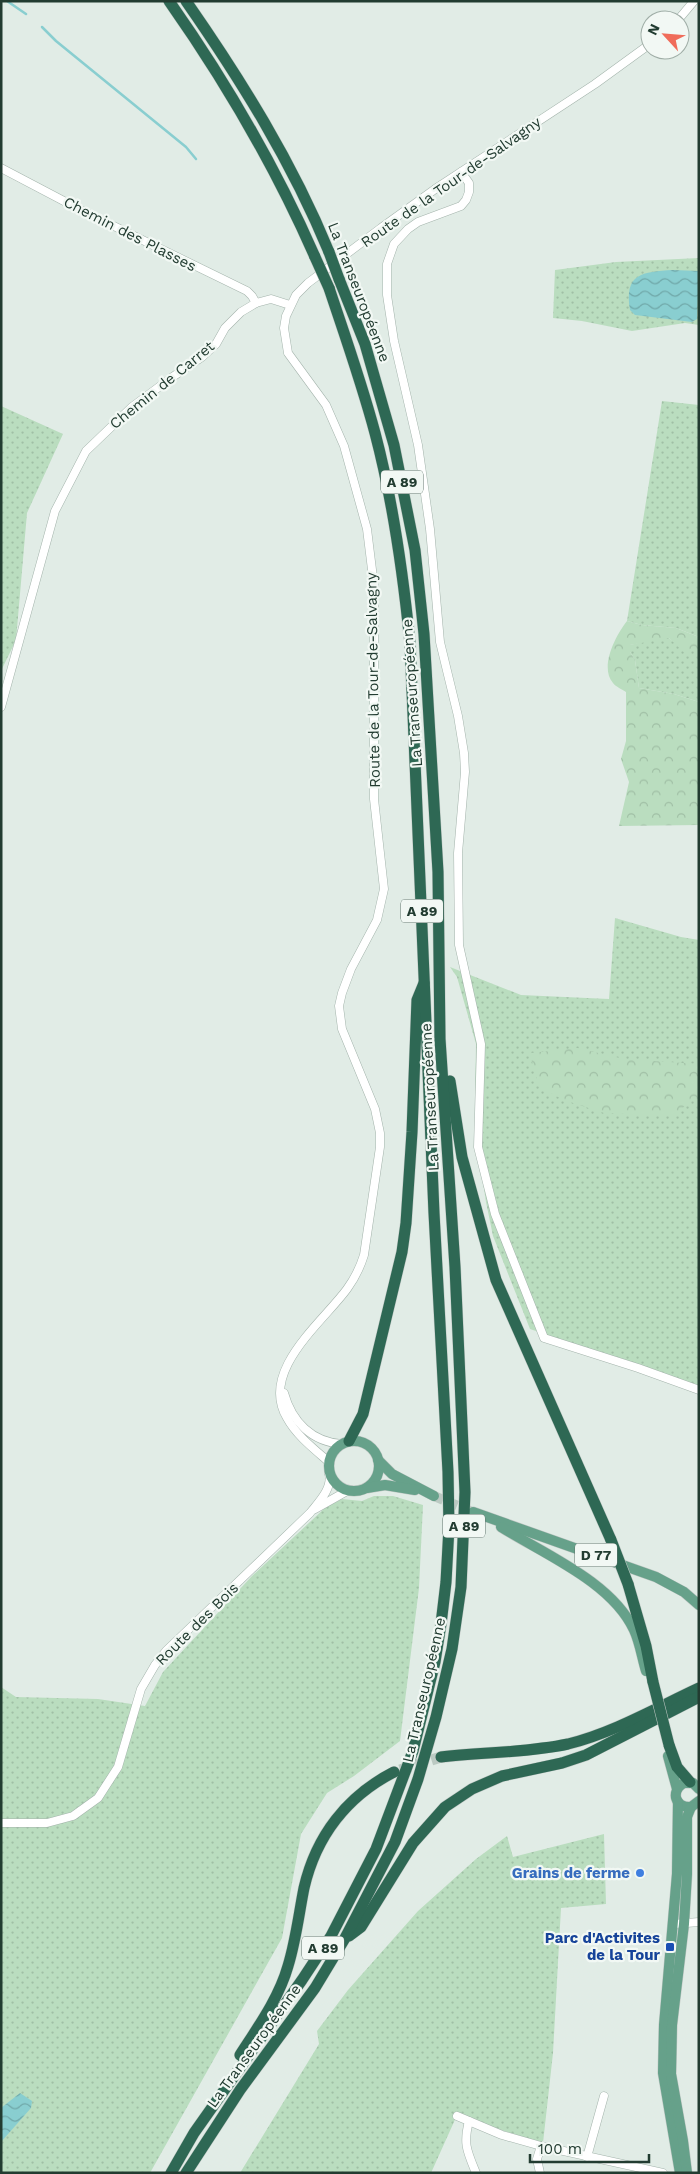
<svg xmlns="http://www.w3.org/2000/svg" width="700" height="2174" font-family="'Work Sans',sans-serif">
<style>
.grass{fill:url(#grass-dots)}
.forest{fill:url(#forest-crowns)}
.water{fill:url(#water-waves)}
.lines{fill:none;stroke-linecap:round;stroke-linejoin:round}
.stream{stroke:#89ced0;stroke-width:2.5}
.major-tunnel{stroke:#bbc9c2;stroke-width:10;stroke-dasharray:10 5;stroke-linecap:butt}
.highway-tunnel{stroke:#bbc9c2;stroke-width:11;stroke-dasharray:11 5.5;stroke-linecap:butt}
.minor-casing{stroke:#a4b4ac;stroke-width:9}
.major-casing{stroke:#c1c8c5;stroke-width:11}
.highway-casing{stroke:#c1c8c5;stroke-width:12}
.minor{stroke:#fff;stroke-width:8}
.major{stroke:#66a18a;stroke-width:10}
.highway{stroke:#2e6854;stroke-width:11}
.highway-bridge-casing{stroke:#c1c8c5;stroke-width:12;stroke-linecap:butt}
.highway-bridge{stroke:#2e6854;stroke-width:11}
.shop-dot{fill:#3f7fe0;stroke:#f2f8f4;stroke-width:2}
.transit-dot{fill:#1a4fb4;stroke:#f2f8f4;stroke-width:2}
.labels{text-anchor:middle;dominant-baseline:central;stroke-width:4.5;stroke-linejoin:round;paint-order:stroke}
.shield{fill:#f2f8f4;stroke:#60746c;stroke-width:1}
.shield-label{font-size:14px;font-weight:bold;fill:#223c31}
.street-label{font-size:15px;fill:#223c31;stroke:#f2f8f4}
.shop-label{font-size:15px;font-weight:bold;fill:#366cbe;stroke:#f2f8f4;text-anchor:end}
.transit-label{font-size:15px;font-weight:bold;fill:#164399;stroke:#f2f8f4;text-anchor:end}
</style>
<defs>
<pattern id="grass-dots" width="8" height="8" patternUnits="userSpaceOnUse" patternTransform="scale(1.25)"><rect width="8" height="8" fill="#baddbf"/><path d="M2 2h.1M6 6h.1" fill="none" stroke="#a0bfa5" stroke-width="1.8" stroke-linecap="round"/></pattern>
<pattern id="forest-crowns" width="20" height="18" patternUnits="userSpaceOnUse" patternTransform="scale(1.25)"><rect width="20" height="18" fill="#baddbf"/><path d="M2 6a3 3 0 1 1 6 0M12 15a3 3 0 1 1 6 0" fill="none" stroke="#a0bfa5"/></pattern>
<pattern id="water-waves" width="16" height="10" patternUnits="userSpaceOnUse" patternTransform="scale(1.25)"><rect width="16" height="10" fill="#89ced0"/><path d="M0 5q4-4 8 0t8 0" fill="none" stroke="#70a8a9"/></pattern>
</defs>
<rect width="100%" height="100%" fill="#e1ece6"/>
<g class="grass">
<path d="M699,258V325L685,323L632,331L582,321L553,318L555,270L616,262Z"/>
<path d="M662,401L699,405V637L676,628L642,625L627,621Z"/>
<path d="M1,406L63,434L27,513L16,640L1,671Z"/>
<path d="M657,638H669L674,642L699,647V702L674,694L639,688L635,660L630,652V645Z"/>
<path d="M615,918L681,937L699,940V1387L530,1329L493,1236L486,1202L478,1149L475,1095L476,1044L457,977L450,967L521,995L609,999Z"/>
<path d="M374,1496H393L423,1505L419,1588L400,1741L354,1776L327,1793L301,1834L282,1938L150,2173H1V1687L16,1697L98,1699L145,1706L163,1672L252,1576L326,1507L342,1499L362,1501Z"/>
<path d="M604,1834L606,1904L561,1908L553,2053L543,2143L491,2127L458,2113L431,2173H240L319,2044L317,2031L348,1990L418,1911L476,1859L507,1836L513,1857Z"/>
</g>
<g class="forest">
<path d="M627,621L642,625L676,628L699,637V647H695L684,652L669,638L630,645V652L635,660L639,688L674,694L699,702V825L619,826L629,782L621,759L626,741V692C622,689 616,687 613,683C599,667 616,635 627,621Z"/>
<path d="M577,1048L624,1059L699,1064V1099L692,1100L673,1116L604,1113L564,1100L539,1087C537,1076 531,1065 531,1053Z"/>
</g>
<g class="water">
<path d="M673,270L699,271L697,319L692,322L635,315L630,310C624,273 642,272 673,270Z"/>
<path d="M20,2093L32,2101L31,2108L1,2142V2108Z"/>
</g>
<g class="lines">
<g class="stream">
<path d="M7,1L26,14"/>
<path d="M42,27L56,41L186,147L196,159"/>
</g>
<path class="major-tunnel" d="M434,1496L470,1511"/>
<path class="highway-tunnel" d="M400,1770L441,1757"/>
<defs>
<g id="minor">
<path d="M678,20L694,1"/>
<path d="M1,168L79,209L247,291L252,296L256,303"/>
<path d="M461,172L469,183V192L466,200L461,206L418,222L408,229L394,244L387,264V295L394,341L418,445L430,529L440,642L458,716L464,753L465,772L458,853L459,945L481,1044L478,1147L495,1214L544,1338L638,1368L699,1390"/>
<path d="M1,707L55,511L86,451L132,407L171,378L202,357L216,344L225,328L241,312L256,303L271,299L290,305"/>
<path d="M284,1393C292,1422 312,1442 342,1444"/>
<path d="M329,1462C314,1449 296,1435 287,1418C259,1371 322,1323 347,1289C355,1278 360,1268 364,1255L380,1147V1133L375,1109L342,1029L339,1006L342,993L351,969L377,920L384,889L374,799V586L367,529L344,446L326,405L288,353L284,328L286,316L296,295L308,283L381,228L438,187L595,84L650,44"/>
<path d="M315,1509L347,1491"/>
<path d="M1,1823H47L73,1816L98,1798L118,1767L141,1689L155,1665L166,1651L310,1513C318,1503 333,1488 329,1474"/>
<path d="M674,1924L699,1922"/>
<path d="M457,2116L502,2135L541,2146L663,2173"/>
<path d="M469,2121C463,2144 467,2151 476,2173"/>
<path d="M587,2157L604,2096"/>
<path d="M540,2173L537,2159L541,2146"/>
</g>
<g id="major">
<circle cx="354" cy="1466" r="25"/>
<path d="M378,1460L392,1474L434,1496"/>
<path d="M367,1488L385,1485L415,1490"/>
<path d="M473,1512L656,1577L684,1592L699,1605"/>
<path d="M501,1527C544,1554 612,1582 634,1630C640,1643 642,1658 646,1671"/>
<path d="M668,1756L677,1789"/>
<path d="M699,1789L693,1783H684C670,1791 675,1808 691,1807L699,1801"/>
<path d="M678,1802L677,1874L664,2025L663,2073L680,2173"/>
<path d="M687,2173L683,2141L671,2074L672,2025L684,1924L687,1874V1817L691,1807"/>
</g>
<g id="highway">
<path d="M169,1C226,82 275,166 315,257"/>
<path d="M186,1C241,80 292,162 329,252"/>
<path d="M450,1081L462,1157L496,1280L611,1540"/>
<path d="M349,1441L363,1414L402,1252L406,1223L412,1132L417,1000L424,983"/>
<path d="M628,1584L646,1646L653,1682"/>
<path d="M669,1745L677,1767L690,1782"/>
<path d="M441,1757C483,1752 526,1753 568,1744C613,1733 656,1708 699,1688"/>
<path d="M349,1936L361,1927L413,1843L445,1807L472,1789L502,1776L562,1763L586,1755L699,1697"/>
<path d="M240,2055C258,2027 279,1998 288,1966C296,1940 299,1913 304,1888C316,1836 347,1796 394,1772"/>
<path d="M171,2173L194,2133L302,1980L331,1936L376,1849L413,1751L435,1662L441,1624L446,1582L449,1527L448,1472L434,1213L410,643C403,573 393,501 375,433C362,384 345,336 329,288"/>
<path d="M186,2173L240,2090L315,1988L344,1940L395,1842L418,1779L436,1717L452,1649L461,1587L465,1492L455,1267L440,1039L438,872L424,634L415,550L394,445L365,344L339,279"/>
</g>
</defs>
<use href="#minor" class="minor-casing"/>
<use href="#major" class="major-casing"/>
<use href="#highway" class="highway-casing"/>
<use href="#minor" class="minor"/>
<use href="#major" class="major"/>
<use href="#highway" class="highway"/>
<defs>
<g id="highway-bridge">
<path d="M329,252L339,279"/>
<path d="M315,257L329,288"/>
<path d="M611,1540L628,1584"/>
<path d="M653,1682L669,1745"/>
</g>
</defs>
<use href="#highway-bridge" class="highway-bridge-casing"/>
<use href="#highway-bridge" class="highway-bridge"/>
</g>
<circle class="shop-dot" cx="640" cy="1873" r="5"/>
<rect class="transit-dot" x="665" y="1942" width="10" height="10" rx="2.5"/>
<g class="labels">
<g class="shield">
<rect x="381" y="470.5" width="42" height="23" rx="4"/>
<rect x="401" y="899.5" width="42" height="23" rx="4"/>
<rect x="443" y="1514.5" width="42" height="23" rx="4"/>
<rect x="575" y="1543.5" width="42" height="23" rx="4"/>
<rect x="302" y="1936.5" width="42" height="23" rx="4"/>
</g>
<g class="shield-label">
<text x="402" y="482">A 89</text>
<text x="422" y="911">A 89</text>
<text x="464" y="1526">A 89</text>
<text x="596" y="1555">D 77</text>
<text x="323" y="1948">A 89</text>
</g>
<g class="street-label">
<text transform="translate(451 182) rotate(-35)">Route de la Tour-de-Salvagny</text>
<text transform="translate(130 234) rotate(27)">Chemin des Plasses</text>
<text transform="translate(359 292) rotate(69)">La Transeuropéenne</text>
<text transform="translate(162 385) rotate(-39)">Chemin de Carret</text>
<text transform="translate(373 680) rotate(-91)">Route de la Tour-de-Salvagny</text>
<text transform="translate(412 693) rotate(-94)">La Transeuropéenne</text>
<text transform="translate(430 1097) rotate(-93)">La Transeuropéenne</text>
<text transform="translate(197 1624) rotate(-45)">Route des Bois</text>
<text transform="translate(424 1690) rotate(-77)">La Transeuropéenne</text>
<text transform="translate(254 2046) rotate(-54)">La Transeuropéenne</text>
</g>
<g class="shop-label">
<text x="630" y="1873">Grains de ferme</text>
</g>
<g class="transit-label">
<text x="660" y="1938">Parc d'Activites<tspan x="660" dy="17">de la Tour</tspan></text>
</g>
</g>
<rect width="700" height="2174" fill="none" stroke="#223c31" stroke-width="5"/>
<g transform="translate(665 35) rotate(296)"><circle r="24" fill="#f2f8f4" stroke="#9fada6"/>
<path d="M0-4L9 19L0 12L-9 19Z" fill="#f06c5a"/>
<text y="-8" font-size="14" font-weight="bold" text-anchor="middle" fill="#223c31">N</text>
</g>
<path d="M530 2154v8h119v-8" fill="none" stroke="#223c31" stroke-width="2.5"/>
<text x="538" y="2154" font-size="15" fill="#223c31" stroke="#f2f8f4" stroke-width="4" paint-order="stroke">100 m</text>
</svg>
